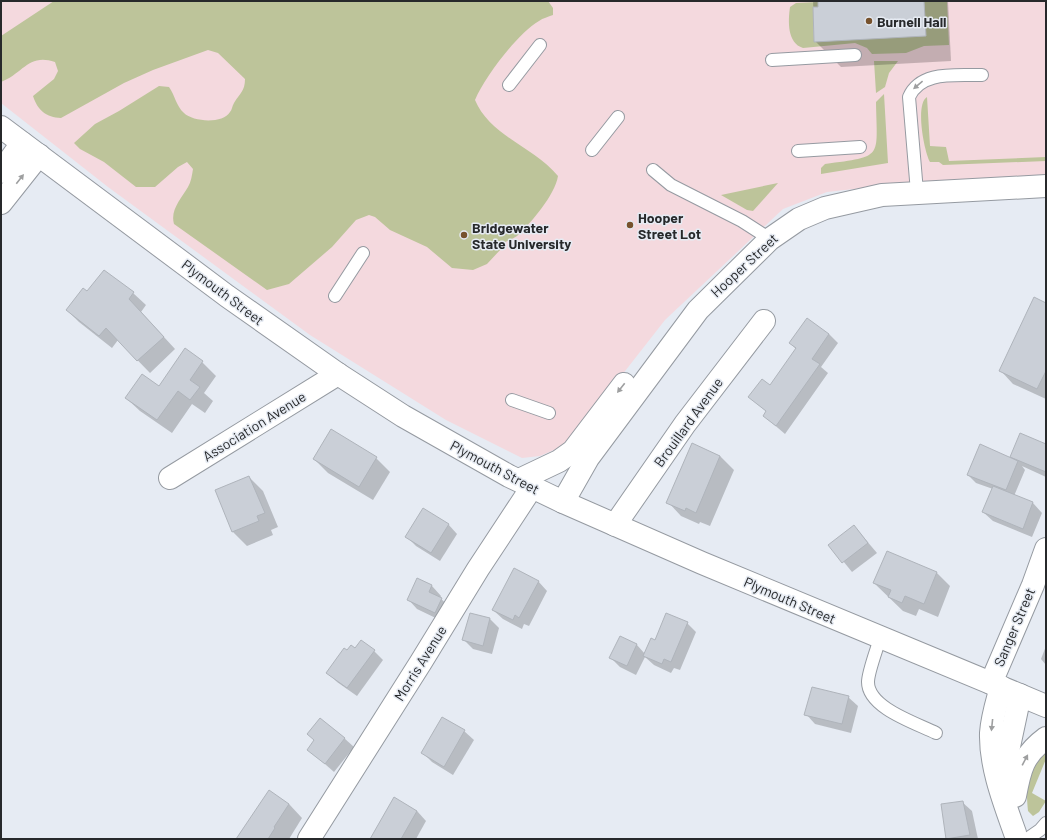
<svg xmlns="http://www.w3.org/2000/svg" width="1047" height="840" font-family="Barlow,sans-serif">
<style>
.education{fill:#f4d9de}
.green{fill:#bdc49a}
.shadow{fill:#0003}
.building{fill:#cacfd7;stroke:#afb4bb}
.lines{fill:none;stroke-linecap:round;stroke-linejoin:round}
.service-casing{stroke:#959aa1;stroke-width:14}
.minor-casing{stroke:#959aa1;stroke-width:24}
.tertiary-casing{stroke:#959aa1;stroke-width:24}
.secondary-casing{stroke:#959aa1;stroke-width:24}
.service{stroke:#fff;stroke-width:12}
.minor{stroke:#fff;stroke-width:22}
.tertiary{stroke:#fff;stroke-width:22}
.secondary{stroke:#fff;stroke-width:22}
.oneway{fill:#9e9fa0}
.poi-dot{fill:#77522d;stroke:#e6ebf3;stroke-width:1.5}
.labels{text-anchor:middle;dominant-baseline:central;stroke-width:3;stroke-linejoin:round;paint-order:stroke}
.poi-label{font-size:14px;font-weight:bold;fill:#27292b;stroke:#e6ebf3;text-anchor:start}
.street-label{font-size:14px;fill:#27292b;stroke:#e6ebf3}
</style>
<rect width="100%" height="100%" fill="#e6ebf3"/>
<path class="education" d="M1,1H1046V177L908,183L827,192L783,209L665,320L568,444L540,456L522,458L446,420L310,335L108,187L1,103Z"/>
<g class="green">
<path d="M54,1H548L553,8V15C548,17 543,18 539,21C517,34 485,77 475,100C490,136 534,147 558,176C555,195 531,223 517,236C513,239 507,241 503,243L501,249L487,264L473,270L452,268L427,247L390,230L375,217L369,215L356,220L332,247L289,284L267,290L174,224C170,210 181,199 188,187C191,182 192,175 193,169L187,162L178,167L155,187H136L104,162L80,149L74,143L95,124L119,111L159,86L169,87C175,95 176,106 184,113C193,122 223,124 230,112C232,110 232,106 234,103C240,93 245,91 245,79L218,53L208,50L153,70L124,83L61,118C46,117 38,111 33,96L54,79L58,71L55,62C28,53 23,74 1,82V36Z"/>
<path d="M924,1H947L949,45L924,46L906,53L872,54L867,48L855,43L803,48C787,43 788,21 790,7L796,3L818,2V7H813L814,41L926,36Z"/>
<path d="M874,61H898L889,73L885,87L876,93Z"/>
<path d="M884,94L888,163L821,174V168L825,164C884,156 877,159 876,102Z"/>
<path d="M927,97L930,146L946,147L949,161L1046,157V161L943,165L939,162H930C924,151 915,104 927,97Z"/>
<path d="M778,183L753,211L747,210L721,195Z"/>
<path d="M1046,753V759L1032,793L1046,801L1039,812L1033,816L1028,811C1026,792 1025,763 1046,753Z"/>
</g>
<g class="shadow">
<path d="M813,1H948L951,61L841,67L815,41Z"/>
<path d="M104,271L133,293L146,305L141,312L175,349L150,373L118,340L112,348L79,322L67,310L88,292Z"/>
<path d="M1046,304V399L1013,384L1001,371Z"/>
<path d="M829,334L838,343L821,367L828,373L785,434L764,416L767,412L749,397L770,387L796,349L790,343Z"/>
<path d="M185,350L202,362L216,376L204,393L213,401L205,413L192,404L172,433L140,411L126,398L159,387Z"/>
<path d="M692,445L720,456L734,470L710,526L700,522L699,524L681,516L668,502Z"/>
<path d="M1046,445V477L1022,466L1025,470L1014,496L1033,503L1042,513L1032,537L993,521L983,512L993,489L976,483L968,475L1016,462L1011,456Z"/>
<path d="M376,458L390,472L373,500L328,473L314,459Z"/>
<path d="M249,477L263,491L278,527L271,530L273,535L247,546L233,532L216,491Z"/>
<path d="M448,524L457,534L440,561L416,546L407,537Z"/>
<path d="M854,526L877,553L852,572L830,545Z"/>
<path d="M936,572L950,586L938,617L919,609L916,616L903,611L874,583Z"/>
<path d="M417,580L432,586L441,596L440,598L451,608L444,622L417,609L408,599Z"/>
<path d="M538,581L547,591L529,626L524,624L522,629L503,619L493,610Z"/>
<path d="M471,614L490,619L499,628L492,654L473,649L464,640Z"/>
<path d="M687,623L696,632L680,670L674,668L671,673L654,665L645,657L636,675L620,667L611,658L620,637L637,645L645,654L655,642Z"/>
<path d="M1046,646V665L1041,659Z"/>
<path d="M355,649L374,651L383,660L357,696L337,682L328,673Z"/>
<path d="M848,697L858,706L851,733L815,724L806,714Z"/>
<path d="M443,719L464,731L474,740L453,775L432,762L423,753Z"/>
<path d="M344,738L354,747L334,772L308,749Z"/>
<path d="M394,799L417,811L426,821L416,839H371Z"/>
<path d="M962,802L972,811L978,839H947Z"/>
<path d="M289,804L302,818L289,839H237Z"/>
</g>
<g class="building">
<path d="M818,1H924L926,36L814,42L813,7H818Z"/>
<path d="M104,270L134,292L129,299L164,337L137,361L106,328L99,336L66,310L83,288L87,291Z"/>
<path d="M1034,297L1046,303V371L1037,389L999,371Z"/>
<path d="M807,318L829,334L812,359L820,364L776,426L763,416L766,411L748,397L762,379L770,385L796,348L789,343Z"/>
<path d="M185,348L203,361L190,380L200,387L190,400L178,391L157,420L125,398L142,374L159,386Z"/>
<path d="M331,429L377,457L359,487L313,459Z"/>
<path d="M1020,433L1046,444V472L1010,457Z"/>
<path d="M692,443L720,456L696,513L686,508L685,511L666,503Z"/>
<path d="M980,444L1018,461L1006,490L967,475Z"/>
<path d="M249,476L265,513L257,516L259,521L232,532L215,490Z"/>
<path d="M993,486L1033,502L1023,529L982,512Z"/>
<path d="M423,508L449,524L431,553L405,537Z"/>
<path d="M854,525L868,543L842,563L828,545Z"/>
<path d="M887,551L937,572L924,604L905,596L902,603L888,597L891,590L873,583Z"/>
<path d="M514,568L539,581L519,618L515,615L513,620L492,610Z"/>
<path d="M417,578L432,585L429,592L442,598L435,613L407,600Z"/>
<path d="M470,613L490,618L483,646L462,640Z"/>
<path d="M666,613L688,622L671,662L664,659L662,664L643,656L651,638L655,640Z"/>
<path d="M620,636L637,644L627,666L609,658Z"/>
<path d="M361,640L375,650L347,688L326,673L344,648L347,650L351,645L355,648Z"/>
<path d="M812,687L849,696L842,724L804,715Z"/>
<path d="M442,717L465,730L444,767L421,753Z"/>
<path d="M320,718L345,738L325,764L307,750L314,740L307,734Z"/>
<path d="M269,790L289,804L274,827L275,828L268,839H236Z"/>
<path d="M394,797L417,811L401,839H370Z"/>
<path d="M963,801L970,835L946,839L941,804Z"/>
</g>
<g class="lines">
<defs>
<g id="service">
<path d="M772,60L855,55"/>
<path d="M509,85L540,45"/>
<path d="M592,150L618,117"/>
<path d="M798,151L860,147"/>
<path d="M653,170L671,185L742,221L770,239"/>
<path d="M917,192L909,97C921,70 956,76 982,75"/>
<path d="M335,296L363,253"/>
<path d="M512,400L549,413"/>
<path d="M880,638C877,649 868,672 868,682C868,708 916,723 936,733"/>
<path d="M1027,839L1040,830L1046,823"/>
</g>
<g id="minor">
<path d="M1,172L22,143"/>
<path d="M1,203L39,155"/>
<path d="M170,478L338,374"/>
<path d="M519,480L559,461L573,451L624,384"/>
<path d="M563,502L588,458L698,310L770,239L799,219L825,208L882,195L1046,186"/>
<path d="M615,525L685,424L764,321"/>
<path d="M991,683L1033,585L1046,549"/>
<path d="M309,839L421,662L478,569L532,487"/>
</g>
<g id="tertiary">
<path d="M1001,687C997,702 992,717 991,733C990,766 1004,802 1015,833"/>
<path d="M1008,778L1007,756L1020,695"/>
<path d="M1015,796C1020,769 1023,755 1046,738"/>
</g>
<path id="secondary" d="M1,127L227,296L338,374L403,416L509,476L563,502L702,563L1046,706"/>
</defs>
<use href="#service" class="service-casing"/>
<use href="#minor" class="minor-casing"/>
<use href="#tertiary" class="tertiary-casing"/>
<use href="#secondary" class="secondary-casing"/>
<use href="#service" class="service"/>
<use href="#minor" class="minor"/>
<use href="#tertiary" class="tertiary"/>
<use href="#secondary" class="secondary"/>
</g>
<defs><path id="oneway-solid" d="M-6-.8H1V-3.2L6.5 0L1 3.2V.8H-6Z"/></defs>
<g class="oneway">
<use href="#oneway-solid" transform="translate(918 85) rotate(140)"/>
<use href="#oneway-solid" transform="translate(20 179) rotate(-52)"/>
<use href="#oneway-solid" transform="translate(621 388) rotate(128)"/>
<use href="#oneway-solid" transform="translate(992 725) rotate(96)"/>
<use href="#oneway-solid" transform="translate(1025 760) rotate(-62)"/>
</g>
<g class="poi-dot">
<circle cx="869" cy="21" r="4"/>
<circle cx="630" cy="225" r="4"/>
<circle cx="464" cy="235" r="4"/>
</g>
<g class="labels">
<g class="poi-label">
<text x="877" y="21">Burnell Hall</text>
<text x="638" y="217">Hooper<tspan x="638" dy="16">Street Lot</tspan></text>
<text x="472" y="227">Bridgewater<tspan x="472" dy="16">State University</tspan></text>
</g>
<g class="street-label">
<text transform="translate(744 265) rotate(-43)">Hooper Street</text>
<text transform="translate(223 292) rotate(37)">Plymouth Street</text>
<text transform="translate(688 422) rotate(-54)">Brouillard Avenue</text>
<text transform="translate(254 426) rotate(-32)">Association Avenue</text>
<text transform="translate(495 467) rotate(28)">Plymouth Street</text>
<text transform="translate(790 600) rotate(23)">Plymouth Street</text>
<text transform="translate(1014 627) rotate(-67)">Sanger Street</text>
<text transform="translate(420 663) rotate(-58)">Morris Avenue</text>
</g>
</g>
<rect width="1047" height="840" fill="none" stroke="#27292b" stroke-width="4"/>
</svg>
